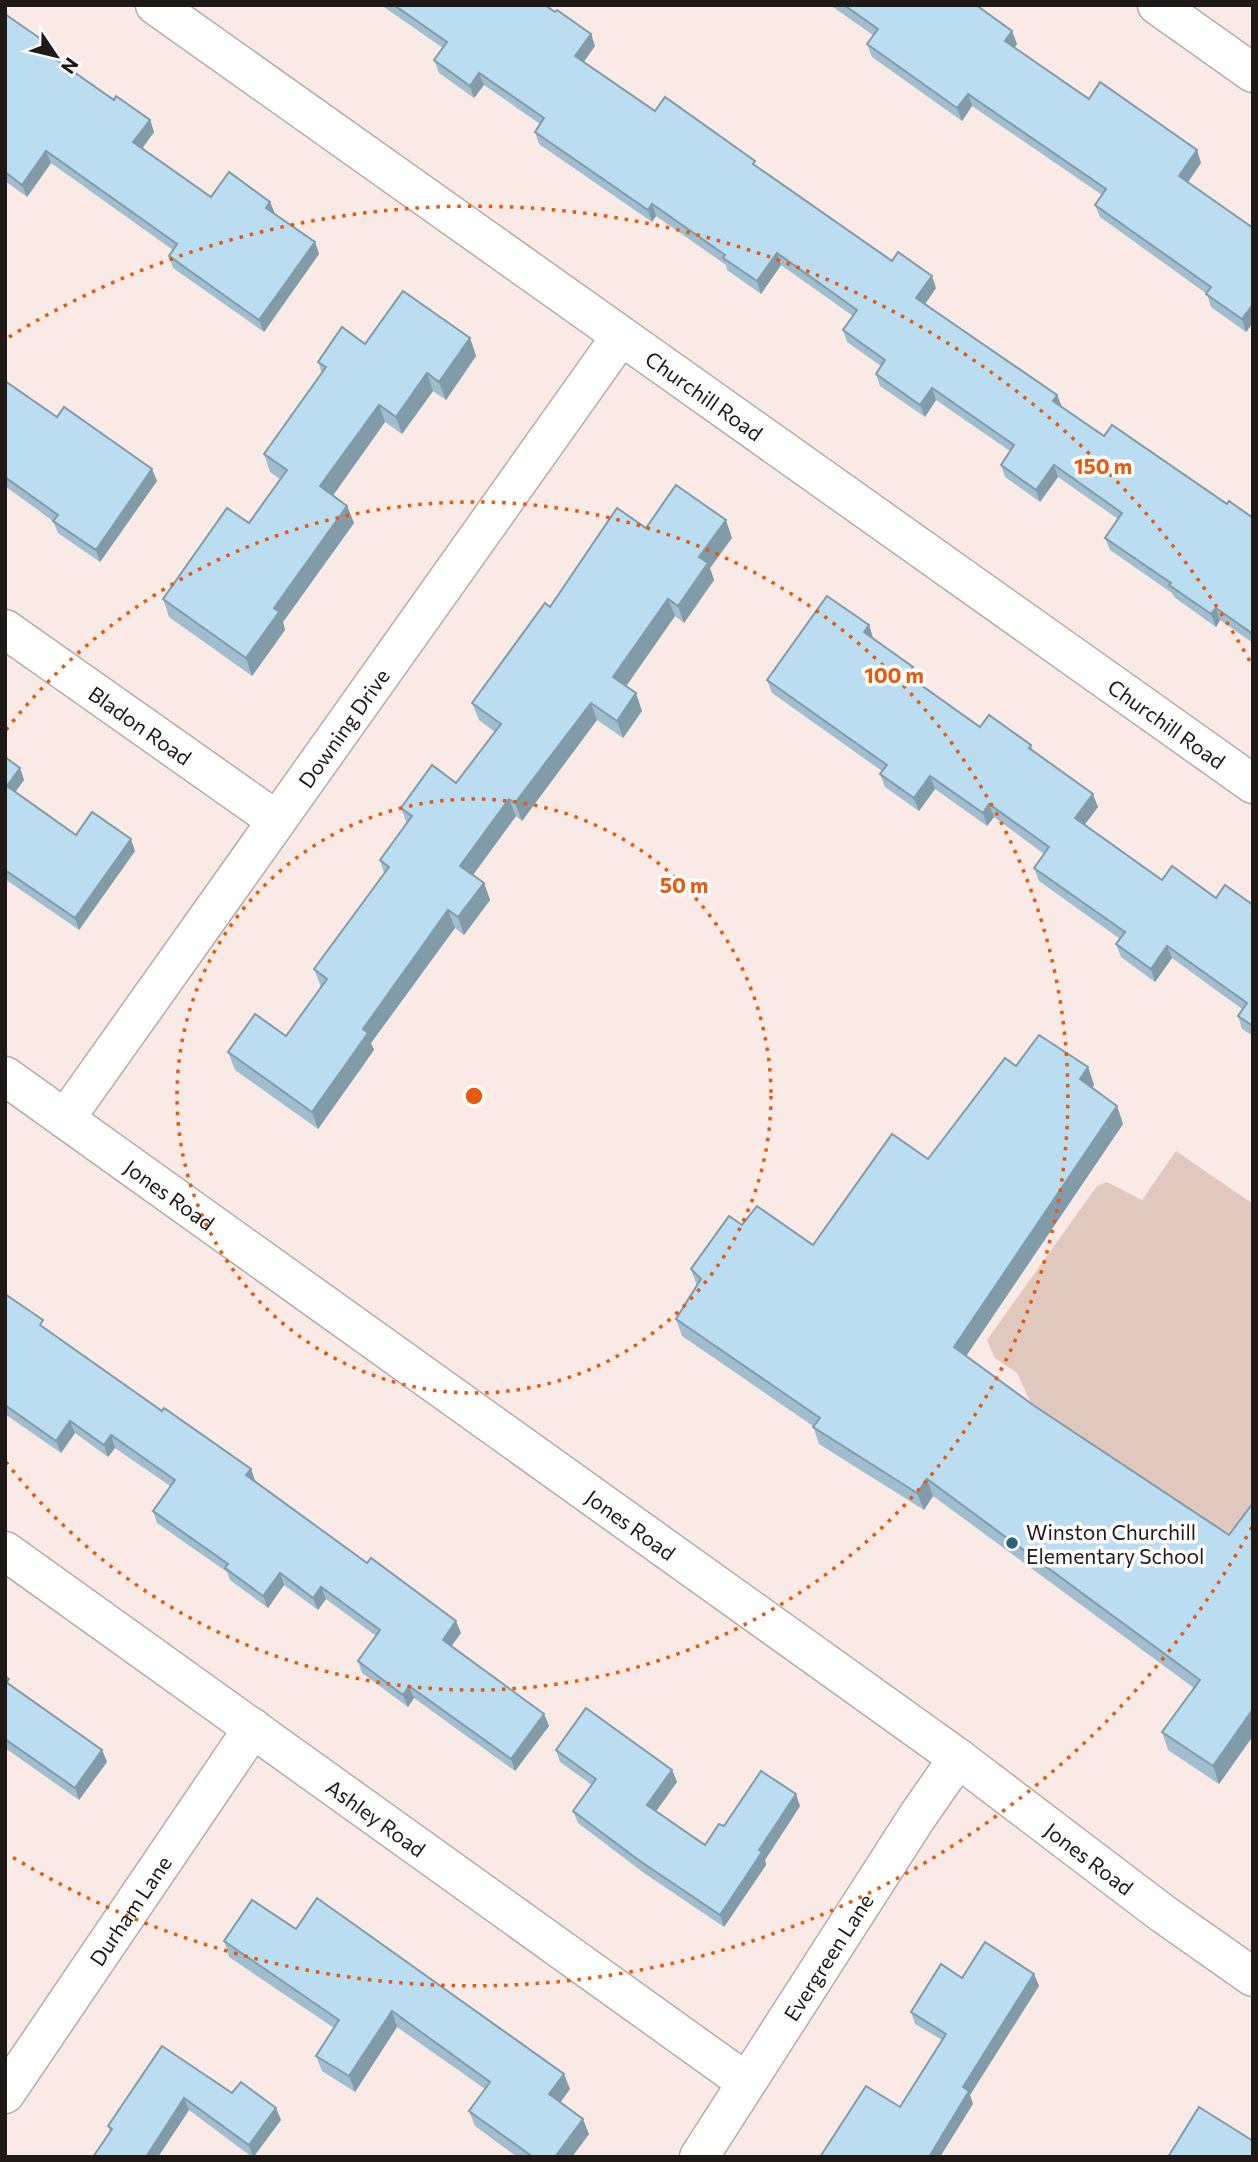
<svg xmlns="http://www.w3.org/2000/svg" width="1258" height="2162" font-family="Commissioner,sans-serif">
<style>
.green{fill:#e1c8bf}
.lines{fill:none;stroke-linecap:round;stroke-linejoin:round}
.minor-casing{stroke:#b8aaa5;stroke-width:41}
.minor{stroke:#fff;stroke-width:38}
.wall{fill:#a0becf}
.shaded-wall{fill:#829ba9}
.building{fill:#baddf1;stroke:#829ba9;stroke-width:2}
.ring{fill:none;stroke:#e8590c;stroke-width:3.5;stroke-dasharray:3.5 7}
.poi-dot{fill:#2c637d;stroke:#fff;stroke-width:2.5}
.labels{text-anchor:middle;dominant-baseline:central;stroke-width:7;stroke-linejoin:round;paint-order:stroke}
.street-label{font-size:21px;fill:#1e1817;stroke:#fff}
.poi-label{font-size:21px;fill:#1e1817;stroke:#fff;text-anchor:start}
.centre{fill:#e8590c;stroke:#fff;stroke-width:3.5}
.ring-label{font-size:21px;text-anchor:middle;font-weight:bold;fill:#e8590c;stroke:#fff;stroke-width:7;stroke-linejoin:round;paint-order:stroke}
</style>
<rect width="100%" height="100%" fill="#f9eae5"/>
<path class="green" d="M1176,1151L1253,1204V1529L1235,1552L1040,1423L1017,1373L995,1358L987,1340L1097,1186L1107,1182L1142,1200Z"/>
<g class="lines">
<defs>
<g id="minor">
<path id="s1" d="M155,5L1253,784"/>
<path d="M1157,5L1253,73"/>
<path id="s2" d="M5,629L276,820"/>
<path id="s3" d="M5,1076L958,1758L1162,1913L1253,1977"/>
<path id="s4" d="M65,1119L621,336"/>
<path id="s5" d="M5,1551L746,2082"/>
<path id="s6" d="M5,2094L253,1728"/>
<path id="s7" d="M699,2157L917,1817L958,1758"/>
</g>
</defs>
<use href="#minor" class="minor-casing"/>
<use href="#minor" class="minor"/>
</g>
<g class="wall">
<path d="M381,5H545L591,34L595,46L584,62L655,111L757,167L892,261L936,288L925,304L1057,395L1061,406L1104,436L1253,518V643L1220,620L1216,627L1174,597L1172,593L1110,550L1105,538L1118,519L1058,477L1040,502L1005,477L1001,465L1010,451L936,400L925,417L880,386L876,374L881,366L847,342L843,330L853,316L781,265L761,294L727,270L726,265L656,216L652,222L539,144L535,132L540,124L484,85L474,98L439,73L434,60L443,48Z"/>
<path d="M830,5H976L1012,31L1017,44L1014,47L1089,99L1197,150L1201,163L1188,182L1253,228V323L1246,332L1211,307L1207,294L1100,217L1095,205L1102,195L972,106L962,121L872,57L867,44L873,35Z"/>
<path d="M5,14L48,44L53,56L114,100L150,120L154,132L142,149L211,197L270,202L275,214L315,242L319,254L264,332L173,268L169,256L173,250L51,163L27,197L5,181Z"/>
<path d="M470,338L476,356L446,400L433,391L402,434L385,422L333,495L347,506L354,523L283,622L285,630L252,676L169,617L163,599L249,523L280,479L270,472L264,454L322,373L318,362L365,344Z"/>
<path d="M5,381L57,417L157,481L100,562L58,533L53,521L5,486Z"/>
<path d="M646,528L732,538L710,568L714,580L684,623L675,616L626,686L642,711L623,738L597,720L522,821L516,816L473,875L484,883L490,900L464,935L455,928L371,1043L374,1050L318,1129L235,1070L228,1052L286,1036L321,987L314,969L384,873L380,860L407,824L401,808L456,783L495,732L479,720L472,703L550,607Z"/>
<path d="M869,625L873,638L913,667L918,680L916,682L980,727L1031,745L1033,751L1098,807L1084,825L1162,880L1216,898L1253,905V1036L1242,1029L1238,1016L1242,1009L1172,958L1155,982L1121,957L1116,944L1120,939L1039,881L1034,868L1044,854L994,817L987,826L935,789L919,811L885,787L880,774L882,771L772,693L767,680Z"/>
<path d="M5,757L20,768L24,780L15,792L76,835L135,851L79,930L5,879Z"/>
<path d="M1016,1066L1088,1067L1094,1085L1092,1088L1117,1106L1123,1124L966,1356L1033,1405L1229,1535L1253,1503V1736L1219,1784L1168,1750L1162,1732L1194,1688L933,1496L924,1510L819,1444L813,1426L682,1336L676,1319L697,1286L691,1269L742,1225L813,1245L928,1159Z"/>
<path d="M5,1294L46,1329L162,1411L251,1469L255,1481L461,1633L451,1646L544,1714L549,1726L515,1771L414,1698L408,1707L362,1673L358,1661L376,1636L326,1599L318,1610L284,1585L268,1608L230,1580L227,1572L157,1523L153,1511L170,1486L115,1448L108,1457L75,1433L61,1453L5,1414Z"/>
<path d="M5,1676L11,1686L102,1750L107,1762L79,1800L5,1748Z"/>
<path d="M556,1750L672,1770L677,1782L656,1811L705,1845L724,1826L800,1806L765,1860L766,1865L724,1927L644,1873L578,1823L573,1811L592,1785L560,1762Z"/>
<path d="M296,1929L570,2089L560,2102L589,2134L572,2157H517L475,2126L469,2111L485,2089L397,2027L355,2092L322,2071L316,2056L334,2028L229,1957L224,1941Z"/>
<path d="M1034,1974L1039,1986L970,2095L973,2104L942,2040L915,2024L911,2012L962,1978Z"/>
<path d="M162,2046L232,2093L276,2108L281,2120L254,2157H252L189,2110L158,2157H93L110,2132L108,2126Z"/>
</g>
<g class="shaded-wall">
<path d="M1012,31L1017,44L1010,54L1005,41Z"/>
<path d="M591,34L595,46L579,68L575,56Z"/>
<path d="M48,44L53,56L44,51Z"/>
<path d="M479,73L484,85L474,98L470,86Z"/>
<path d="M968,94L972,106L962,121L957,108Z"/>
<path d="M150,120L154,132L138,154L133,142Z"/>
<path d="M1197,150L1201,163L1184,188L1179,176Z"/>
<path d="M46,151L51,163L27,197L22,185Z"/>
<path d="M270,202L275,214L266,208Z"/>
<path d="M652,204L656,216L652,222L648,210Z"/>
<path d="M315,242L319,254L264,332L259,320Z"/>
<path d="M777,253L781,265L761,294L757,281Z"/>
<path d="M932,276L936,288L921,310L916,298Z"/>
<path d="M1253,304V323L1246,332L1242,319Z"/>
<path d="M470,338L476,356L446,400L439,382Z"/>
<path d="M427,373L433,391L402,434L396,417Z"/>
<path d="M932,388L936,400L925,417L920,405Z"/>
<path d="M1057,395L1062,407L1053,401Z"/>
<path d="M379,405L385,422L327,504L320,486Z"/>
<path d="M1054,465L1058,477L1040,502L1036,490Z"/>
<path d="M152,469L157,481L100,562L96,550Z"/>
<path d="M347,506L354,523L283,622L285,630L252,676L246,658L274,608Z"/>
<path d="M726,520L732,538L710,568L714,580L684,623L678,606L699,557Z"/>
<path d="M668,599L675,616L620,695L613,677Z"/>
<path d="M1216,608L1220,620L1216,627L1211,614Z"/>
<path d="M869,625L873,638L864,632Z"/>
<path d="M913,667L918,680L912,688L907,675Z"/>
<path d="M636,693L642,711L623,738L617,721Z"/>
<path d="M591,703L597,720L522,821L515,803Z"/>
<path d="M20,768L24,780L11,798L7,786Z"/>
<path d="M930,776L935,789L919,811L914,798Z"/>
<path d="M1093,794L1098,807L1080,831L1075,818Z"/>
<path d="M509,799L516,816L467,883L460,866Z"/>
<path d="M989,804L994,817L987,826L983,813Z"/>
<path d="M131,839L135,851L79,930L75,918Z"/>
<path d="M484,883L490,900L464,935L458,917Z"/>
<path d="M448,910L455,928L371,1043L374,1050L318,1129L312,1112L363,1029Z"/>
<path d="M1167,946L1172,958L1155,982L1151,969Z"/>
<path d="M1088,1067L1094,1085L1086,1097L1080,1079Z"/>
<path d="M1117,1106L1123,1124L960,1365L954,1347Z"/>
<path d="M70,1421L75,1433L61,1453L56,1441Z"/>
<path d="M111,1435L115,1448L108,1457L104,1445Z"/>
<path d="M251,1469L255,1481L246,1475Z"/>
<path d="M927,1479L933,1496L924,1510L917,1493Z"/>
<path d="M280,1573L284,1585L268,1608L263,1596Z"/>
<path d="M321,1587L326,1599L318,1610L313,1598Z"/>
<path d="M456,1621L461,1633L447,1652L443,1640Z"/>
<path d="M409,1686L414,1698L408,1707L403,1695Z"/>
<path d="M1253,1709V1736L1219,1784L1213,1766Z"/>
<path d="M544,1714L549,1726L515,1771L511,1759Z"/>
<path d="M102,1750L107,1762L79,1800L75,1788Z"/>
<path d="M672,1770L677,1782L652,1817L647,1805Z"/>
<path d="M796,1794L800,1806L765,1860L766,1865L724,1927L720,1915L759,1850Z"/>
<path d="M1034,1974L1039,1986L970,2095L973,2104L940,2157H929L963,2087Z"/>
<path d="M392,2011L397,2027L355,2092L349,2076Z"/>
<path d="M564,2074L570,2089L555,2110L549,2094Z"/>
<path d="M184,2098L189,2110L158,2157H146Z"/>
<path d="M276,2108L281,2120L253,2157L249,2145Z"/>
<path d="M583,2119L589,2134L572,2157H555Z"/>
</g>
<g class="building">
<path d="M394,5H545L555,12L557,10L591,34L575,56L655,111L665,97L755,161L753,164L892,261L898,252L932,276L916,298L1057,395L1053,401L1104,436L1112,425L1227,504L1229,501L1253,518V634L1216,608L1211,614L1169,585L1171,583L1105,538L1122,513L1054,465L1036,490L1001,465L1014,445L932,388L920,405L876,374L885,360L843,330L857,310L777,253L757,281L723,258L725,255L652,204L648,210L535,132L544,118L479,73L470,86L434,60L447,42Z"/>
<path d="M844,5H976L1012,31L1005,41L1089,99L1100,82L1197,150L1179,176L1253,228V304L1242,319L1206,294L1211,287L1095,205L1106,189L968,94L957,108L867,44L878,29Z"/>
<path d="M5,14L48,44L44,51L114,100L116,96L150,120L133,142L211,197L229,172L270,202L266,208L315,242L259,320L169,256L177,244L46,151L22,185L5,172Z"/>
<path d="M403,291L470,338L439,382L427,373L396,417L379,405L320,486L347,506L274,608L279,612L246,658L163,599L227,508L249,523L287,470L264,454L326,367L318,362L342,327L365,344Z"/>
<path d="M5,381L57,417L64,407L152,469L96,550L53,521L58,515L5,477Z"/>
<path d="M676,485L726,520L699,557L708,563L678,606L668,599L613,677L636,693L617,721L591,703L515,803L509,799L460,866L484,883L458,917L448,910L363,1029L368,1033L312,1112L228,1052L255,1014L286,1036L327,979L314,969L389,867L380,860L412,816L401,808L432,765L456,783L501,724L472,703L545,603L550,607L617,508L646,528Z"/>
<path d="M827,596L869,625L864,632L913,667L907,675L980,727L989,715L1031,745L1029,748L1093,794L1075,818L1162,880L1172,866L1216,898L1225,885L1253,905V1026L1238,1016L1247,1003L1167,946L1151,969L1116,944L1125,932L1034,868L1049,847L989,804L983,813L930,776L914,798L880,774L887,765L767,680Z"/>
<path d="M5,757L20,768L7,786L76,835L92,812L131,839L75,918L5,870Z"/>
<path d="M1039,1035L1088,1067L1080,1079L1117,1106L954,1347L1033,1405L1229,1535L1253,1503V1709L1213,1766L1162,1732L1200,1680L927,1479L917,1493L813,1427L820,1418L676,1319L701,1279L691,1269L729,1216L742,1225L757,1206L813,1245L892,1134L928,1159L1005,1058L1016,1066Z"/>
<path d="M5,1294L43,1320L40,1325L162,1411L164,1408L251,1469L246,1475L367,1563L371,1558L456,1621L443,1640L544,1714L511,1759L409,1686L403,1695L358,1661L380,1630L321,1587L313,1598L280,1573L263,1596L225,1568L228,1564L153,1511L175,1480L111,1435L104,1445L70,1421L56,1441L5,1405Z"/>
<path d="M5,1676L9,1679L6,1682L102,1750L75,1788L5,1739Z"/>
<path d="M586,1708L672,1770L647,1805L705,1845L719,1824L724,1826L761,1771L796,1794L759,1850L762,1852L720,1915L640,1861L573,1811L596,1779L556,1750Z"/>
<path d="M317,1898L564,2074L549,2094L583,2119L555,2157H533L469,2111L490,2082L392,2011L349,2076L316,2056L339,2020L224,1941L252,1900L296,1929Z"/>
<path d="M985,1942L1034,1974L963,2087L969,2091L929,2157H820L866,2086L900,2107L946,2034L911,2012L941,1964L962,1978Z"/>
<path d="M162,2046L232,2093L241,2082L276,2108L249,2145L184,2098L146,2157H93L112,2129L108,2126Z"/>
<path d="M1199,2107L1253,2141V2157H1168Z"/>
</g>
<g class="ring">
<circle cx="474" cy="1096" r="297"/>
<path d="M6 730A594 594 0 1 1 6 1462"/>
<path d="M1252 1527A890 890 0 0 1 9 1855M9 337A890 890 0 0 1 1252 665"/>
</g>
<circle class="poi-dot" cx="1012" cy="1543" r="7"/>
<g class="labels">
<g class="street-label">
<text stroke="none"><textPath href="#s1" startOffset="674">Churchill Road</textPath></text>
<text stroke="none"><textPath href="#s1" startOffset="1241">Churchill Road</textPath></text>
<text stroke="none"><textPath href="#s2" startOffset="166">Bladon Road</textPath></text>
<text stroke="none"><textPath href="#s4" startOffset="480">Downing Drive</textPath></text>
<text stroke="none"><textPath href="#s3" startOffset="203">Jones Road</textPath></text>
<text stroke="none"><textPath href="#s3" startOffset="770">Jones Road</textPath></text>
<text stroke="none"><textPath href="#s5" startOffset="457">Ashley Road</textPath></text>
<text stroke="none"><textPath href="#s3" startOffset="1337">Jones Road</textPath></text>
<text stroke="none"><textPath href="#s6" startOffset="222">Durham Lane</textPath></text>
<text stroke="none"><textPath href="#s7" startOffset="238">Evergreen Lane</textPath></text>
</g>
<g class="poi-label">
<text x="1026" y="1531">Winston Churchill<tspan x="1026" dy="24">Elementary School</tspan></text>
</g>
</g>
<circle cx="474" cy="1096" r="10" class="centre"/>
<g class="ring-label">
<text x="1103" y="474">150 m</text>
<text x="894" y="683">100 m</text>
<text x="684" y="893">50 m</text>
</g>
<rect width="1258" height="2162" fill="none" stroke="#1e1817" stroke-width="14"/>
<g transform="translate(56 56) rotate(125)" stroke="#ffffff" stroke-width="5" paint-order="stroke">
<path d="M0-5L12 26L0 18L-12 26Z" fill="#1e1817"/>
<text y="-10" font-size="19" font-weight="bold" text-anchor="middle" fill="#1e1817">N</text>
</g>
</svg>
